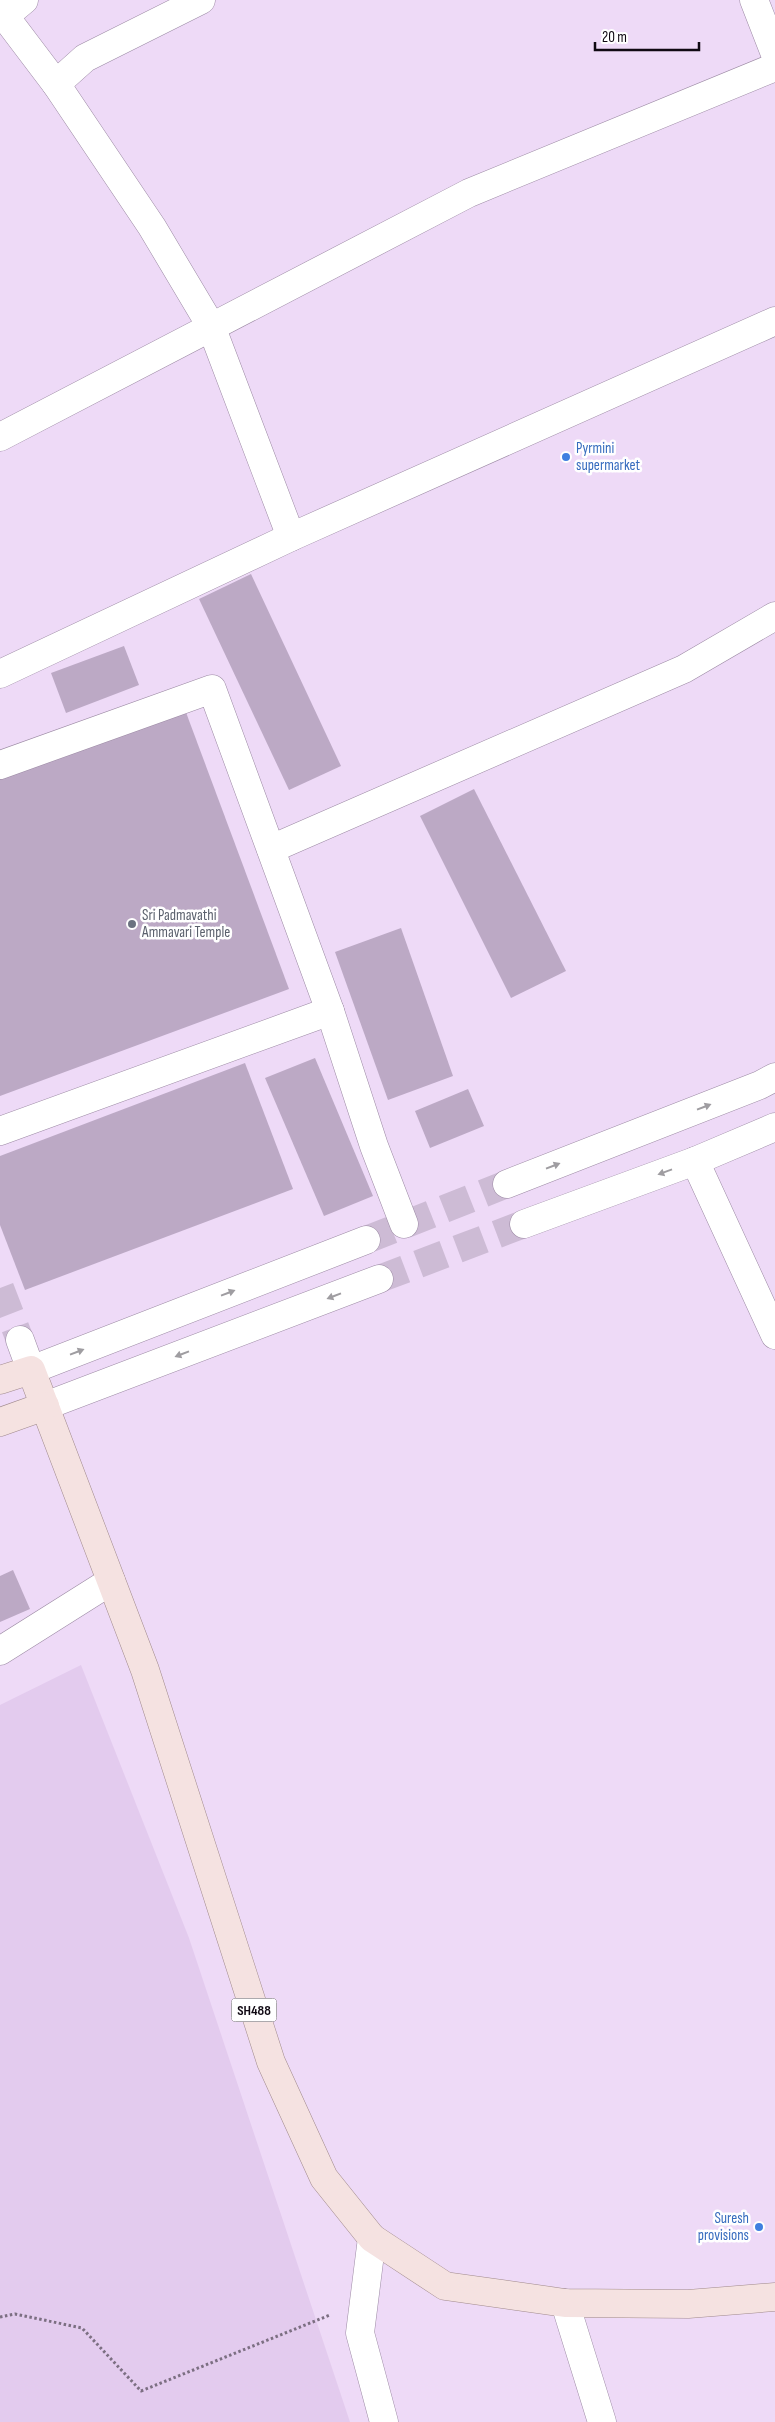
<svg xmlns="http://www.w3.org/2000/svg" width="775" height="2422" font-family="'Sofia Sans Condensed',sans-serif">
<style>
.built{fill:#e3cbee}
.building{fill:#bca9c5}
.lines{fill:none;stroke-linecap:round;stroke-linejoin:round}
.minor-tunnel{stroke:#cdbbd5;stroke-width:28;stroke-dasharray:28 14;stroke-linecap:butt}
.minor-casing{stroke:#9c8aa4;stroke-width:29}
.major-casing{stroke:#a08a8c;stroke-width:29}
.path{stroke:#7c6f82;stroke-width:3;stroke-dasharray:2.5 2.5;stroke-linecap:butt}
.minor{stroke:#fff;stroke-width:28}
.major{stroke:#f5e2e1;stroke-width:28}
.oneway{fill:#9f9da1}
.shop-dot{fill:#3f7fe0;stroke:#fff;stroke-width:2}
.worship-dot{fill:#6b7280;stroke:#fff;stroke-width:2}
.labels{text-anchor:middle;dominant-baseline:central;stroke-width:5;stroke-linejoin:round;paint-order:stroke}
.shield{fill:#fff;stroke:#58535a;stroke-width:1}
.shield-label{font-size:14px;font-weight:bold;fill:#100913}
.shop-label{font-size:15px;fill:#366cbe;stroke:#fff;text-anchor:start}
.worship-label{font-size:15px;fill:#5b616d;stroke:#fff;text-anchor:start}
</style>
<rect width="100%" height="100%" fill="#eedaf7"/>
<path class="built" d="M81,1665L189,1938L350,2422H0V1705Z"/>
<g class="building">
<path d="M251,574L341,766L289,790L199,599Z"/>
<path d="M124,646L139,685L66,713L51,673Z"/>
<path d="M184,707L289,989L0,1096V775Z"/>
<path d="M474,789L566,971L511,998L420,816Z"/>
<path d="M401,928L453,1076L388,1100L335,952Z"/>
<path d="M315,1058L373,1196L324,1216L265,1078Z"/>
<path d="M245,1063L293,1189L25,1290L0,1225V1156Z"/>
<path d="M468,1089L484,1126L430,1148L415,1111Z"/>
<path d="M13,1570L30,1609L0,1622V1576Z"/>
</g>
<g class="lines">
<g class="minor-tunnel">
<path d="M366,1240L507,1184"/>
<path d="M379,1279L524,1224"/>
<path d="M0,1288L20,1340"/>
</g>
<defs>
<g id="minor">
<path d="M754,0L775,54"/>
<path d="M0,10L56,84L152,227L211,326L291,537"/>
<path d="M5,16L24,0"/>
<path d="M56,84L85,58L201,0"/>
<path d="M0,437L469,193L775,67"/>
<path d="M0,674L291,537L775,321"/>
<path d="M0,765L212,689L330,1011L0,1131"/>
<path d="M271,849L684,669L775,616"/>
<path d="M330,1011L374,1146L404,1224"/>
<path d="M695,1161L775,1335"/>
<path d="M507,1184L760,1085L775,1077"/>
<path d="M524,1224L695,1161L775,1127"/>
<path d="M20,1340L31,1370L366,1240"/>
<path d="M45,1406L379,1279"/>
<path d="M0,1651L111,1581"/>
<path d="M372,2238L360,2333L384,2422"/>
<path d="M565,2303L602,2422"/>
</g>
<g id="major">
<path d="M0,1380L31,1370L145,1670L271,2062L324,2178L372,2238L445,2286L565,2303L688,2304L775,2297"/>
<path d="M0,1422L45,1406"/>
</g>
</defs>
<use href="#minor" class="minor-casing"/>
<use href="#major" class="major-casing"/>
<path class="path" d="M0,2317L15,2314L82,2328L141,2391L330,2315"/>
<use href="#minor" class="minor"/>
<use href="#major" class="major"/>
</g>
<defs><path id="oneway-solid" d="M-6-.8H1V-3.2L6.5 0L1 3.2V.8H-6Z" transform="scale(1.25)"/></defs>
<g class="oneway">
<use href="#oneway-solid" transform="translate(704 1107) rotate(-21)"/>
<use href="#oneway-solid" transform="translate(553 1166) rotate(-21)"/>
<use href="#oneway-solid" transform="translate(665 1172) rotate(160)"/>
<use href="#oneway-solid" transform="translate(228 1293) rotate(-21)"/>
<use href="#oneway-solid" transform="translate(334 1296) rotate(159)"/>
<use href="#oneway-solid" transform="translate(77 1352) rotate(-21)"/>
<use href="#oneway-solid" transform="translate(182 1354) rotate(159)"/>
</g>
<g class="shop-dot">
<circle cx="566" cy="457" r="5"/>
<circle cx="759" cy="2227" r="5"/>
</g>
<circle class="worship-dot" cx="132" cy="924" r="5"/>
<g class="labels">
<rect class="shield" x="231.5" y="1998.5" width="45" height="23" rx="4"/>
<g class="shield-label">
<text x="254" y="2010">SH488</text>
</g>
<g class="shop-label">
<text x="576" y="448">Pyrmini<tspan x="576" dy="17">supermarket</tspan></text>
<text x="749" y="2218" text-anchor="end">Suresh<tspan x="749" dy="17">provisions</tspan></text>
</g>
<g class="worship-label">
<text x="142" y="915">Sri Padmavathi<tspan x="142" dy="17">Ammavari Temple</tspan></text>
</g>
</g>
<path d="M595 42v8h104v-8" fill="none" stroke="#100913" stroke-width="2.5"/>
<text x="602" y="42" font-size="15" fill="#100913" stroke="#ffffff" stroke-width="4" paint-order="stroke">20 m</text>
</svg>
